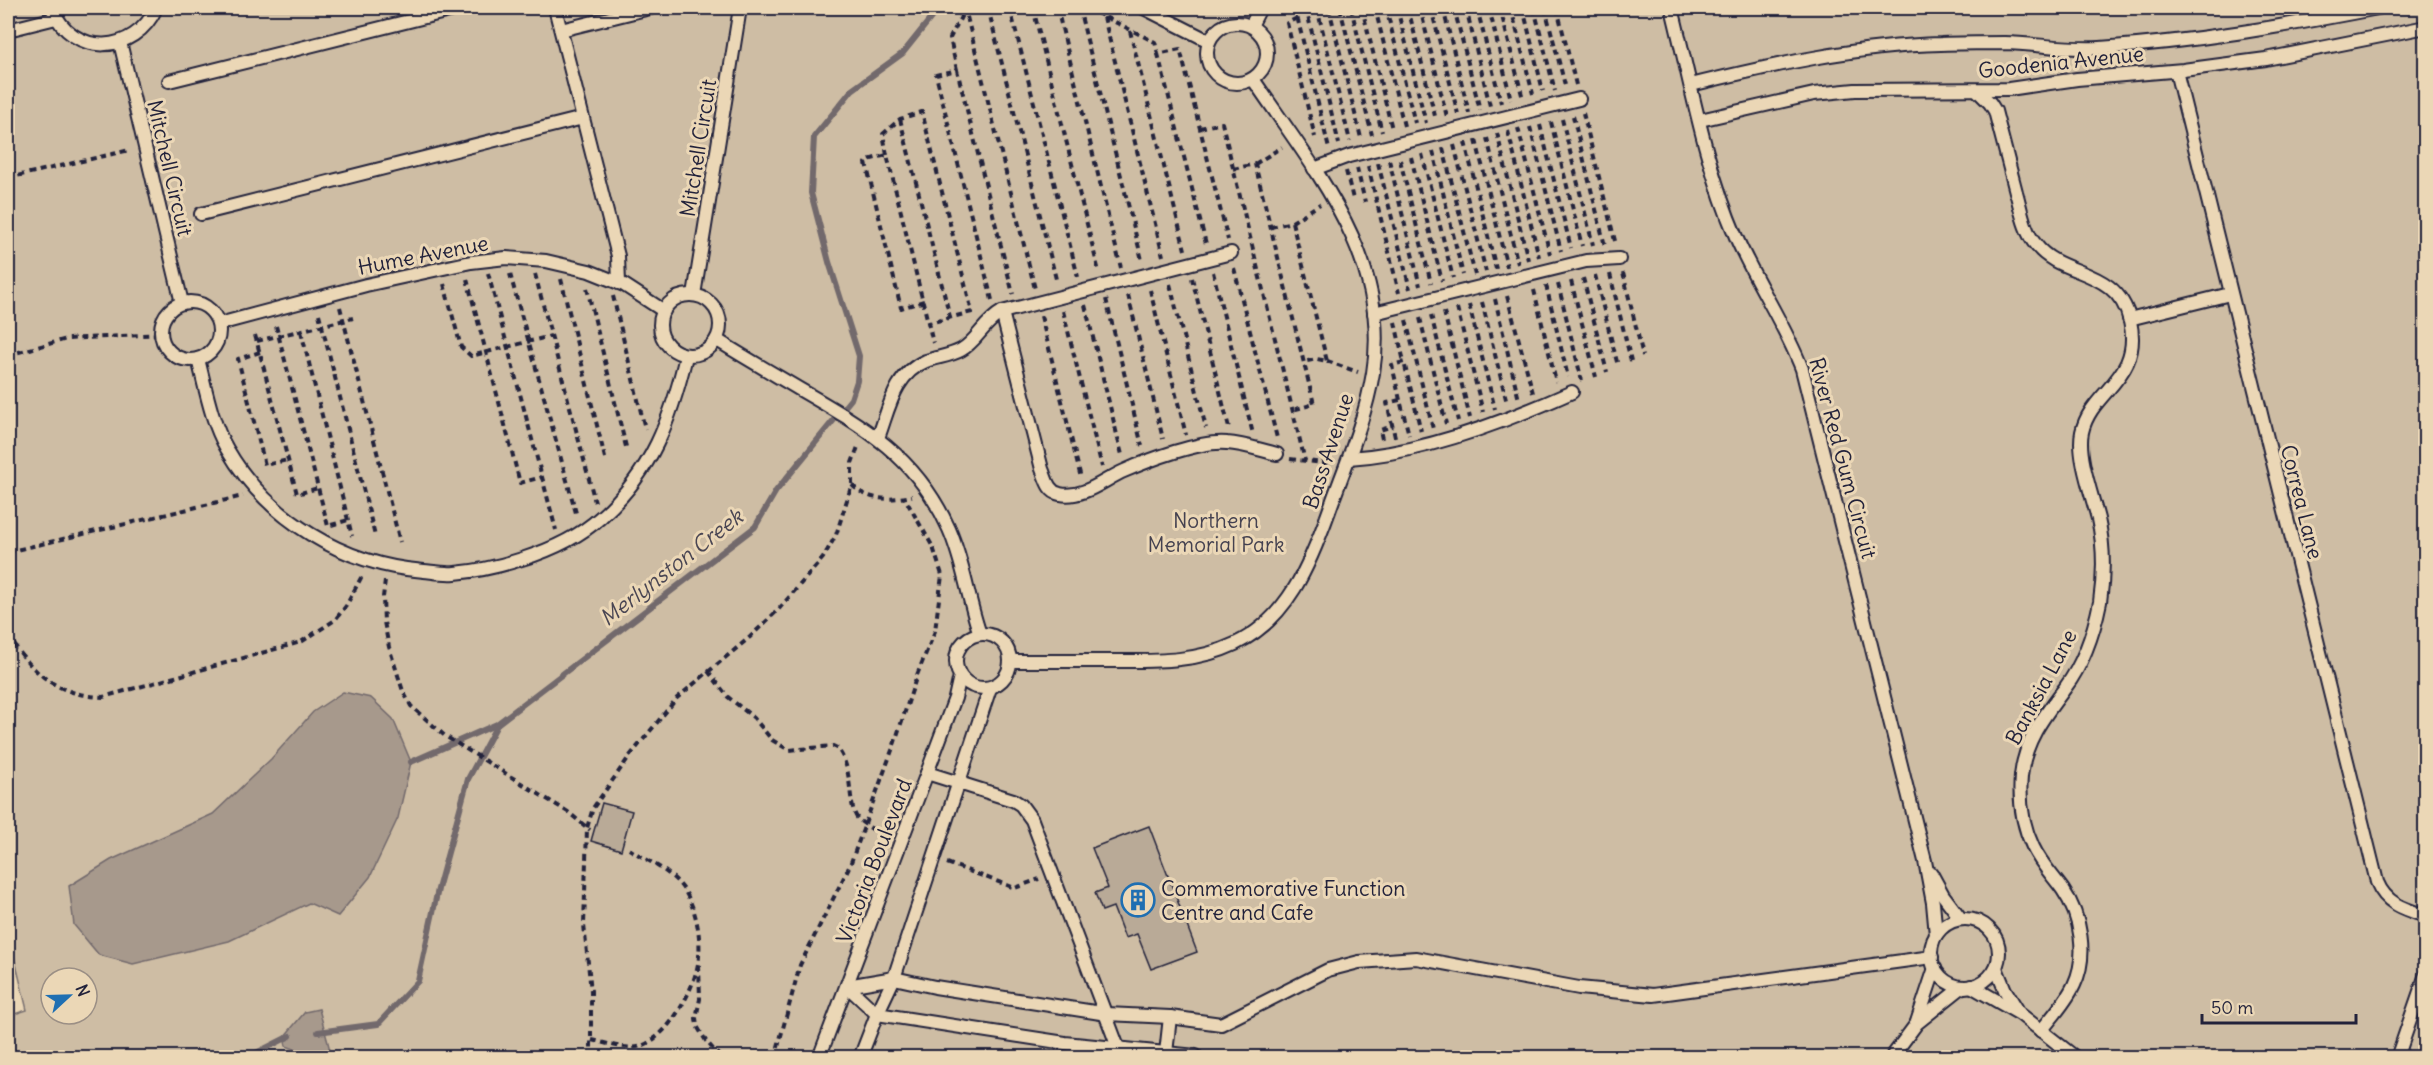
<svg xmlns="http://www.w3.org/2000/svg" width="2433" height="1065" font-family="Delius,sans-serif">
<style>
.green{fill:#cebda4;stroke:#787070;stroke-width:1.5;fill-rule:evenodd}
.water{fill:#a7998c;stroke:#72696c;stroke-width:1.5}
.lines{fill:none;stroke-linecap:round;stroke-linejoin:round}
.stream{stroke:#72696c;stroke-width:6}
.building{fill:#b9aa97;stroke:#22223b;stroke-width:1.5}
.lane-casing{stroke:#22223b;stroke-width:16}
.path{stroke:#22223b;stroke-width:4;stroke-dasharray:6 4.5;stroke-linecap:butt}
.lane{stroke:#ebd7b6;stroke-width:12}
.labels{text-anchor:middle;dominant-baseline:central;stroke-width:6;stroke-linejoin:round;paint-order:stroke}
.street-label{font-size:21px;fill:#22223b;stroke:#ebd7b6}
.park-label{font-size:21px;fill:#444150;stroke:#ebd7b6}
.poi-label{font-size:21px;fill:#22223b;stroke:#ebd7b6;text-anchor:start}
.water-label{font-size:22px;font-style:italic;fill:#4a4653;stroke:#ebd7b6}
</style>
<rect width="100%" height="100%" fill="#ebd7b6"/>
<filter id="ink" filterUnits="userSpaceOnUse"><feTurbulence type="fractalNoise" baseFrequency=".0167" numOctaves="2"/><feDisplacementMap in="SourceGraphic" scale="12" xChannelSelector="R" yChannelSelector="G"/><feConvolveMatrix kernelMatrix="1 2 1 2 8 2 1 2 1" color-interpolation-filters="sRGB"/></filter>
<g filter="url(#ink)">
<path class="green" d="M8,8H2425V1057L8,1058V1016L27,1010L8,931ZM51,978H87V1014H51Z"/>
<g class="water">
<path d="M343,692L371,698L393,719L411,762L398,818L370,877L338,916L309,903L229,941L133,964L99,955L74,925L69,886L111,860L213,814L271,759L313,712Z"/>
<path d="M319,1009L331,1054L317,1057L286,1046L284,1037L305,1012Z"/>
</g>
<g class="lines">
<g class="stream">
<path d="M411,762L497,724L755,527L776,491L851,399L857,381L859,356L829,262L811,193L814,137L852,90L903,53L939,8"/>
<path d="M318,1032L378,1024L418,981L438,889L468,779L497,725"/>
<path d="M246,1058L290,1036"/>
</g>
</g>
<g class="building">
<path d="M602,803L632,811L621,850L591,841Z"/>
<path d="M1149,826L1197,952L1151,969L1137,934L1125,938L1113,907L1102,911L1095,893L1108,888L1092,848Z"/>
</g>
<g class="lines">
<defs>
<g id="lane">
<path d="M52,8C72,58 135,55 156,8"/>
<path d="M555,8L618,256L619,283"/>
<path d="M1144,8L1209,41"/>
<path d="M1672,8C1691,84 1705,165 1736,237C1756,283 1784,323 1802,369L1925,861L1933,903L1936,935"/>
<circle cx="1237" cy="53" r="30"/>
<path d="M1251,26L1260,8"/>
<path d="M8,30L56,18"/>
<path d="M561,30L650,8"/>
<path d="M120,42L182,303"/>
<path d="M2176,71L2377,882C2386,904 2404,909 2426,916"/>
<path d="M169,81L461,8"/>
<path d="M1691,85C1773,65 1856,46 1941,44C1962,43 1983,43 2005,43C2036,44 2068,50 2100,48C2193,42 2286,26 2378,8"/>
<path d="M1977,90L1990,103L1995,111C2002,138 2009,165 2016,192C2021,209 2024,231 2036,245C2061,278 2117,266 2130,321C2143,379 2091,390 2082,432C2077,455 2092,495 2098,519C2104,545 2104,575 2100,602C2094,632 2083,664 2065,688C2044,716 2025,740 2021,776C2019,800 2023,826 2033,847C2041,864 2053,876 2063,890C2081,916 2088,956 2074,985C2066,1002 2052,1017 2041,1031"/>
<path d="M1700,120L1814,94L1855,90L2009,89L2077,79L2183,70L2266,59L2426,27"/>
<path d="M1314,169L1349,156L1579,99"/>
<path d="M201,214L583,118"/>
<circle cx="690" cy="325" r="30"/>
<path d="M694,295L740,8"/>
<circle cx="190" cy="331" r="29"/>
<path d="M1002,312L1042,469C1046,478 1048,492 1060,494C1083,499 1105,479 1124,471C1149,460 1201,440 1227,443C1244,444 1260,450 1277,454"/>
<path d="M1374,313L1586,261L1619,259"/>
<path d="M2129,319L2230,294"/>
<path d="M219,324L366,285L471,262L506,258L546,261L589,271L624,285L664,311"/>
<path d="M717,340C744,357 772,373 799,389C865,427 917,457 949,529C964,563 968,600 980,634"/>
<path d="M198,359C206,390 211,421 227,449C268,520 344,565 424,571C434,572 445,574 455,573C478,571 500,566 522,559C551,550 578,538 601,517C652,472 671,419 686,356"/>
<path d="M878,438C889,409 894,374 926,361C937,357 950,356 961,350C977,341 984,322 1002,312L1231,253"/>
<path d="M1349,458C1422,454 1505,422 1572,392"/>
<circle cx="983" cy="661" r="27"/>
<path d="M1010,661C1043,661 1077,661 1110,661C1153,661 1195,663 1235,644C1288,619 1310,564 1329,511C1345,466 1365,421 1373,373C1392,258 1312,167 1253,79"/>
<path d="M927,773L1013,800L1021,805L1032,820L1122,1058"/>
<path d="M1931,873L1943,895L1961,919"/>
<circle cx="1965" cy="953" r="34"/>
<path d="M1996,968L2005,990L2018,1011"/>
<path d="M847,986L894,978L935,987L1107,1014L1170,1017L1221,1024L1328,970L1359,962L1416,958L1579,988L1653,995L1932,957"/>
<path d="M847,986L877,1014L1065,1043L1196,1056"/>
<path d="M1971,986L2020,1014L2076,1058"/>
<path d="M1917,1022L1935,968"/>
<path d="M1166,1053L1170,1017"/>
<path d="M819,1058L927,773L955,698L960,676"/>
<path d="M860,1058L877,1014L894,978L990,688"/>
<path d="M1891,1058L1917,1023L1962,987"/>
<path d="M2397,1058L2426,974"/>
</g>
</defs>
<use href="#lane" class="lane-casing"/>
<g class="path">
<path d="M988,8L1057,283"/>
<path d="M1010,8L1078,277"/>
<path d="M1033,8L1099,272"/>
<path d="M1057,8L1121,268"/>
<path d="M1079,8L1142,260"/>
<path d="M1087,8L1155,42L1158,54L1180,49L1228,240"/>
<path d="M1295,8L1329,149"/>
<path d="M1306,8L1339,144"/>
<path d="M1317,8L1350,141"/>
<path d="M1329,8L1361,138"/>
<path d="M1340,8L1372,135"/>
<path d="M1351,8L1382,132"/>
<path d="M1362,8L1392,129"/>
<path d="M1375,8L1404,126"/>
<path d="M1386,8L1415,123"/>
<path d="M1397,8L1426,123"/>
<path d="M1408,8L1436,120"/>
<path d="M1420,8L1447,117"/>
<path d="M1431,8L1458,114"/>
<path d="M1443,8L1469,113"/>
<path d="M1454,8L1480,110"/>
<path d="M1466,8L1490,106"/>
<path d="M1477,8L1501,103"/>
<path d="M1489,8L1511,100"/>
<path d="M1500,8L1523,99"/>
<path d="M1511,8L1533,94"/>
<path d="M1523,8L1543,91"/>
<path d="M1534,8L1555,91"/>
<path d="M1545,8L1566,89"/>
<path d="M1557,8L1576,85"/>
<path d="M1104,17L1163,256"/>
<path d="M1297,18L1287,23L1315,137"/>
<path d="M1130,31L1185,250"/>
<path d="M1158,54L1206,244"/>
<path d="M957,70L950,38L965,9L1035,289"/>
<path d="M1583,113L1616,245"/>
<path d="M1573,116L1605,246"/>
<path d="M900,119L950,317"/>
<path d="M1562,119L1593,245"/>
<path d="M1551,122L1582,246"/>
<path d="M1540,125L1571,248"/>
<path d="M1530,127L1561,251"/>
<path d="M1200,128L1222,123L1305,461"/>
<path d="M1518,128L1550,254"/>
<path d="M1508,131L1539,257"/>
<path d="M1497,133L1528,260"/>
<path d="M1487,138L1518,264"/>
<path d="M1476,140L1507,267"/>
<path d="M1465,142L1496,269"/>
<path d="M1454,145L1486,272"/>
<path d="M1443,148L1475,275"/>
<path d="M1433,151L1463,275"/>
<path d="M1422,154L1453,278"/>
<path d="M887,155L883,134L900,119L922,112L972,312L929,323"/>
<path d="M1411,157L1442,281"/>
<path d="M1389,160L1420,286"/>
<path d="M1400,160L1431,283"/>
<path d="M1378,163L1410,289"/>
<path d="M1255,164L1282,147"/>
<path d="M1368,166L1399,293"/>
<path d="M1357,168L1365,202"/>
<path d="M1233,169L1255,164L1314,404L1293,410"/>
<path d="M1346,171L1353,199"/>
<path d="M8,178L130,150"/>
<path d="M1292,222L1327,361L1317,359L1303,362"/>
<path d="M1271,227L1292,222L1320,204"/>
<path d="M1234,268L1277,438"/>
<path d="M1213,272L1253,434"/>
<path d="M488,273L556,530"/>
<path d="M1623,273L1643,356"/>
<path d="M510,274L576,513"/>
<path d="M535,274L595,502"/>
<path d="M1610,274L1631,361"/>
<path d="M1595,275L1618,366"/>
<path d="M1192,278L1229,428"/>
<path d="M1583,278L1607,372"/>
<path d="M467,279L520,483L542,477"/>
<path d="M561,279L606,462"/>
<path d="M1571,281L1596,377"/>
<path d="M444,284L461,347L471,356L551,336"/>
<path d="M1170,284L1206,428"/>
<path d="M1558,284L1582,381"/>
<path d="M1546,285L1568,377"/>
<path d="M587,288L627,451"/>
<path d="M1150,290L1186,435"/>
<path d="M1534,290L1556,382"/>
<path d="M1128,295L1163,439"/>
<path d="M613,296L645,429"/>
<path d="M1507,296L1533,393"/>
<path d="M1106,299L1142,446"/>
<path d="M1495,299L1519,400"/>
<path d="M992,300L936,75L957,70L1013,294"/>
<path d="M924,301L901,308L866,163L868,160L887,155L933,343"/>
<path d="M1482,302L1507,403"/>
<path d="M1085,305L1122,455"/>
<path d="M1469,305L1495,409"/>
<path d="M340,307L400,542"/>
<path d="M1457,308L1483,412"/>
<path d="M1063,311L1102,467"/>
<path d="M1444,312L1470,418"/>
<path d="M319,314L375,536"/>
<path d="M1431,315L1458,421"/>
<path d="M1041,316L1081,478"/>
<path d="M1420,318L1446,424"/>
<path d="M1406,320L1433,429"/>
<path d="M1395,322L1404,362"/>
<path d="M276,326L328,526L348,520"/>
<path d="M301,331L352,536"/>
<path d="M255,335L297,494L318,488"/>
<path d="M257,341L353,318"/>
<path d="M260,352L238,359L265,465L288,460"/>
<path d="M8,355L67,339L161,334"/>
<path d="M1327,361L1358,372"/>
<path d="M1400,400L1392,365L1404,362L1421,431"/>
<path d="M1395,437L1387,403L1400,400L1409,435"/>
<path d="M1382,439L1380,430L1393,426"/>
<path d="M1290,459L1330,464"/>
<path d="M852,485C869,502 890,500 912,496"/>
<path d="M8,552L243,496"/>
<path d="M385,581L383,597L384,622L389,647L403,691L411,706L445,736L568,812L590,830"/>
<path d="M8,635C32,673 56,695 103,697L301,642L335,620L346,606L363,574"/>
<path d="M708,671L728,697L754,718L772,740L789,750L833,746L837,748C855,769 846,807 859,820C867,827 879,832 888,838"/>
<path d="M947,863L1015,888L1039,879"/>
<path d="M699,965L700,999L696,1018L697,1026L706,1041L721,1058"/>
<path d="M592,1040C606,1043 628,1051 641,1046C670,1036 697,986 699,956C701,936 696,908 684,890C671,871 648,861 629,849"/>
<path d="M591,1058V991L584,925L587,828L593,808L629,757L677,698L750,637L778,610L823,558L836,535L852,484V463L859,444"/>
<path d="M775,1058L800,965L850,865L895,742L917,675L935,631L942,575L933,547L904,497"/>
</g>
<use href="#lane" class="lane"/>
</g>
</g>
<defs>
<symbol id="building-ring" viewBox="-11 -11 22 22"><circle r="9.5" fill="#ebd7b6" stroke="#1f6fb2" stroke-width="1.5"/><path d="M-4-6H4V6H1V3H-1V6H-4ZM-2.5-4.3h1.7v1.8h-1.7ZM.8-4.3h1.7v1.8H.8ZM-2.5-1h1.7V.8h-1.7ZM.8-1h1.7V.8H.8Z" fill="#1f6fb2"/></symbol>
</defs>
<g fill-rule="evenodd">
<use href="#building-ring" x="1119" y="881" width="38" height="38"/>
</g>
<g class="labels">
<g class="street-label">
<text transform="translate(2061 62) rotate(-6)">Goodenia Avenue</text>
<text transform="translate(698 148) rotate(-81)">Mitchell Circuit</text>
<text transform="translate(170 168) rotate(77)">Mitchell Circuit</text>
<text transform="translate(423 255) rotate(-11)">Hume Avenue</text>
<text transform="translate(1328 451) rotate(-72)">Bass Avenue</text>
<text transform="translate(1843 458) rotate(75)">River Red Gum Circuit</text>
<text transform="translate(2302 502) rotate(76)">Correa Lane</text>
<text transform="translate(2041 687) rotate(-62)">Banksia Lane</text>
<text transform="translate(874 861) rotate(-69)">Victoria Boulevard</text>
</g>
<g class="park-label">
<text x="1216" y="520">Northern<tspan x="1216" dy="24">Memorial Park</tspan></text>
</g>
<g class="poi-label">
<text x="1161" y="888">Commemorative Function<tspan x="1161" dy="24">Centre and Cafe</tspan></text>
</g>
<g class="water-label">
<text transform="translate(671 567) rotate(-38)">Merlynston Creek</text>
</g>
</g>
<rect width="2433" height="1065" fill="none" stroke="#ebd7b6" stroke-width="30"/>
<rect x="15" y="15" width="2403" height="1035" fill="none" stroke="#22223b" stroke-width="2" filter="url(#ink)"/>
<g transform="translate(69 996) rotate(68)"><circle r="28" fill="#ebd7b6" stroke="#9b8f85" stroke-width="1.5"/>
<path d="M0-4.5L10 22L0 15L-10 22Z" fill="#1f6fb2"/>
<text y="-9" font-size="16" font-weight="bold" text-anchor="middle" fill="#22223b">N</text>
</g>
<path d="M2202 1014v9h154v-9" fill="none" stroke="#22223b" stroke-width="3"/>
<text x="2211" y="1014" font-size="18" fill="#22223b" stroke="#ebd7b6" stroke-width="4.5" paint-order="stroke">50 m</text>
</svg>
